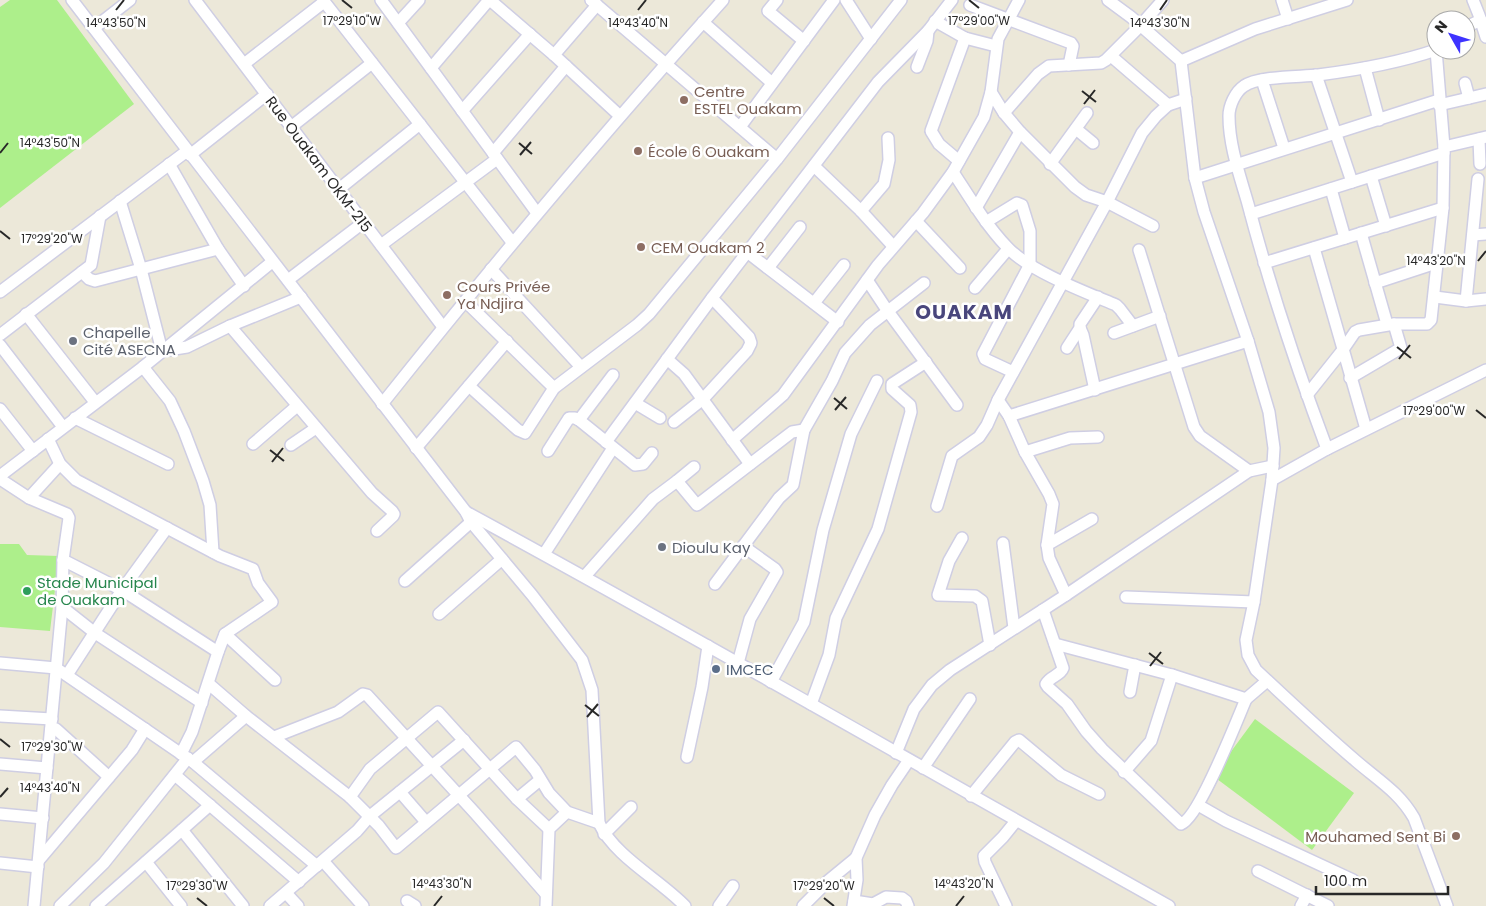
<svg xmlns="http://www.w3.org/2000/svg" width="1486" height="906" font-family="Poppins,sans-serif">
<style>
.pitch{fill:#adef8b}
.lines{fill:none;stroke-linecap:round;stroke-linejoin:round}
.minor-casing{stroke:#cfcee3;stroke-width:14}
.minor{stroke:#fff;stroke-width:11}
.ticks{fill:none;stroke:#282828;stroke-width:2}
.education-dot{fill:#8d6e63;stroke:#fff;stroke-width:2}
.worship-dot{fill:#6b7280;stroke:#fff;stroke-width:2}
.leisure-dot{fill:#2e9e5b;stroke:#fff;stroke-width:2}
.service-dot{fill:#5c6f8a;stroke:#fff;stroke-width:2}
.labels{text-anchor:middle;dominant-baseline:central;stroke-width:5;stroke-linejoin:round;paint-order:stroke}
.education-label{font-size:15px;fill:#785e54;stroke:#fff;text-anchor:start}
.street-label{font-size:15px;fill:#282828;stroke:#fff}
.worship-label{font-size:15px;fill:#5b616d;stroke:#fff;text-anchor:start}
.leisure-label{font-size:15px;fill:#27864d;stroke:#fff;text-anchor:start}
.service-label{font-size:15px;fill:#4e5e75;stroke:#fff;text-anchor:start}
.district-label{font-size:20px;font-weight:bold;letter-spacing:1px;fill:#49467c;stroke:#fff}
.ticks-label{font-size:12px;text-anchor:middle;fill:#282828;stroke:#fff;stroke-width:5;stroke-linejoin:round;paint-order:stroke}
</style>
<rect width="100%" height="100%" fill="#ece8d9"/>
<g class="pitch">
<path d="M10,0H57L134,104L0,208V7Z"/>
<path d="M0,544H19L27,555L59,556L50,631L0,627Z"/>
<path d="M1255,719L1354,793L1312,850L1213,776Z"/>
</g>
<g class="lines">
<defs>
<g id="minor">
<path d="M72,0L466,512L471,522L532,595L582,660L592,690L599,823C615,857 659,879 685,906"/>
<path d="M195,0L443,327"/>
<path d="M323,0L512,242"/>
<path d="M381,0L537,213"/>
<path d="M490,0L554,55L620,116"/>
<path d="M591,0L777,159"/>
<path d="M777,0L768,11L804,41"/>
<path d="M846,0L871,39"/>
<path d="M1108,0L1131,17L1181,61L1195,178L1204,212L1248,341L1269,412L1274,448L1272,480L1254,602L1246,640L1248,655L1256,670C1289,701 1322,732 1356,761C1378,780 1399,792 1414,818L1447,906"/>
<path d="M1282,0L1288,19"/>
<path d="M1473,0L1479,15L1486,37"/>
<path d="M970,5L1071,43L1073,46L1069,65"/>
<path d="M935,21L965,38L996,46"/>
<path d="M703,22L772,83"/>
<path d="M398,23L419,0"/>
<path d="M1466,27L1481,20"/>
<path d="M94,28L130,0"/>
<path d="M554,55L597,5"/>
<path d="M1111,56L1168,105L1186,99"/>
<path d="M1181,61L1255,29L1347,0"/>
<path d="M244,64L324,2"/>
<path d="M917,67L927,41L928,31"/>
<path d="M431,68L489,0"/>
<path d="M1365,68L1379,120"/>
<path d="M1316,75L1352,182"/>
<path d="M1262,80L1284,148"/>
<path d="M1465,83L1469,98"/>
<path d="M991,92L1004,113L1020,132L1075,187L1086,195L1107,202L1153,226"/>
<path d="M1439,105L1486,94"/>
<path d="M462,111L530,34"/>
<path d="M1004,113L1038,74L1049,66L1101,63L1106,60L1140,26L1163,0"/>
<path d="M291,127L372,63"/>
<path d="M740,127L834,0"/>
<path d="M1076,129L1093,143"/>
<path d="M1479,139L1480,164"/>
<path d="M1444,147L1486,137"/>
<path d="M493,153L566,66"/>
<path d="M190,155L267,94"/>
<path d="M959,161L939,144L931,131L965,38"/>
<path d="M169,164L218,249L244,286"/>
<path d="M1050,164L1087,113"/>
<path d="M814,166L861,211L893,246"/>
<path d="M953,172C970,198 986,225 1007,247C1029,271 1085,292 1116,305L1120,309L1133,326"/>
<path d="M1371,176L1386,226"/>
<path d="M1195,178L1439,100"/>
<path d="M339,189L420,124"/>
<path d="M1331,189L1345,238"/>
<path d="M120,201L141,269L162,351L187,347L230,326L301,297"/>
<path d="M976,208L1020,132"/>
<path d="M861,211L884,184L889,160L888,138"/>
<path d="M1251,214L1444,153"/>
<path d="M916,221L960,268"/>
<path d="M986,222L1017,203L1022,205L1030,231V264L983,354L985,359L1013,372"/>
<path d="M1361,233L1387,324"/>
<path d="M1473,235L1486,234"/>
<path d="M381,245L497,159"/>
<path d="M1314,248L1366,429"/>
<path d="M1139,250L1194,427L1200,436L1249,471"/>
<path d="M747,252L838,322"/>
<path d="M1264,263L1443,208"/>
<path d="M768,268L800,227"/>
<path d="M491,269L581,367"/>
<path d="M82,272L89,279L95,281L218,249"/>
<path d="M288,280L364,222"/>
<path d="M867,280L887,310L957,405"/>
<path d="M1375,283L1439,262"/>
<path d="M975,288L1008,249"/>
<path d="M0,292L187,151"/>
<path d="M1435,297L1466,301L1486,299"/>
<path d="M465,301L554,388"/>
<path d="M1466,301L1478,179"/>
<path d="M814,303L844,265"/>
<path d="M26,314L95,402"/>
<path d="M230,326L372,493L392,511L394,514L393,516L377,531"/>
<path d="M1080,328L1083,335L1095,390"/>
<path d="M1114,333L1160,316"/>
<path d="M0,335L91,265L100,216"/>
<path d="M0,345L63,427"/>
<path d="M1067,348L1080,328V324L1098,297"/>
<path d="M667,359L684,374L750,464"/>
<path d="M143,367L170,401L184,431L203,481L210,505L213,552"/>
<path d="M1350,378L1401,348L1394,324"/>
<path d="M469,386L518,430L525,433L554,388L637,325L649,314L777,159L901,0"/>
<path d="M1307,395L1342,351L1355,332L1359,330L1394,324H1427L1431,320L1443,208L1444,147L1436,50"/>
<path d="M998,400L1009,416L1025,452L1049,494L1053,504L1047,545L1049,558L1066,595"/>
<path d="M635,403L660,418"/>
<path d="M382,404C492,266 605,131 723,0"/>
<path d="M0,409L33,451"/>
<path d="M1009,416L1248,341"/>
<path d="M75,418L168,464"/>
<path d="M579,420L613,375"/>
<path d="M674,422L703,399L747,351L751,343L749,337L712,298"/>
<path d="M48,439L60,464L76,480L220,556L253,569L258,583L272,602L225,634L218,652L192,732L181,754"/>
<path d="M732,440L783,395L878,265L923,213L953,172L984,117L991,92L998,39L1019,0"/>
<path d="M606,442L712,298L878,82L928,31L952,0"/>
<path d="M253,444L297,406"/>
<path d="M291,445L316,428"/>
<path d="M416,448L507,341"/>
<path d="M1327,449C1297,369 1270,287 1248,204C1240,176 1229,146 1229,116C1229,106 1235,92 1244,86C1258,76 1299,77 1318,75C1357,70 1398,63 1436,50"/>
<path d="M548,451L569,418H575L579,420L635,465L643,464L652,453"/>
<path d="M1025,452L1070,438L1098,437"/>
<path d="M0,476L143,367L272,262"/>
<path d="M0,479L29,498L67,514L69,518L63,560L62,607L34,906"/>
<path d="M1272,480L1327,449L1486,370"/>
<path d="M677,481L694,467"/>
<path d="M29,498L60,464"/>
<path d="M937,506L952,456L979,437L987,425L998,400L1107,202L1142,133L1156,116L1168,105"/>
<path d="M466,512C702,640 934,775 1169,906"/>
<path d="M962,538L949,561L938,595L975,596L982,601L990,645"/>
<path d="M1003,543L1014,628"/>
<path d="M1047,545L1092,519"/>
<path d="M544,554L613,448"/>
<path d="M63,560L122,590L218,652"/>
<path d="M585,576L653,499L677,481L697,505L792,432L804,430"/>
<path d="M405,581L471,522"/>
<path d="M715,584L779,498L793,485L804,430L832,381L845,353L870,325L924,283"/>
<path d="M1126,597L1254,602"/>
<path d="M62,607L95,633L202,703"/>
<path d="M1043,610L1063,668C1060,676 1050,676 1046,684L1048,687L1067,704L1086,731L1102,749L1181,824C1199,818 1237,720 1246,699"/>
<path d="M439,614L502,559"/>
<path d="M225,634L275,680"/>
<path d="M1055,644L1172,675L1246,699L1267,681"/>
<path d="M0,663L56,668L193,762L317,866"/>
<path d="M738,663L750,619L777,572L775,569L743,546"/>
<path d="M67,675L122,590L167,528"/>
<path d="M771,682L804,622L823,530L851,434L877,381"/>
<path d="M209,684L246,716L350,797L379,826L396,848L516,747L535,770L549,793L567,812L599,823"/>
<path d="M1130,692L1135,665"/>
<path d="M811,704L829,655L836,618L878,529L911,412L910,405L892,389V384L926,362"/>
<path d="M0,716L52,719"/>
<path d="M51,729H56L109,777"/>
<path d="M274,737L338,712L363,694L367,695L475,813L546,894"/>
<path d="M896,753L914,709L932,685L950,670L1066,595L1249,471L1273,466"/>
<path d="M687,757L702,687L708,646"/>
<path d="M193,762L246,716"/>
<path d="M0,764L47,768"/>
<path d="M923,768L970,699"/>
<path d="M1124,772L1151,741L1172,675"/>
<path d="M175,775L299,882"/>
<path d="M400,792L426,822"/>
<path d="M971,796L1015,742L1019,740L1061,775L1099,794"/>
<path d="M350,797L370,769L438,712L517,799L549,829"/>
<path d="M517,799L540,780"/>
<path d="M1198,805L1226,821L1353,880"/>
<path d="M0,814L43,818"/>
<path d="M182,830L243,906"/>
<path d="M604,834L631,807"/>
<path d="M39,860L132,750L145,729"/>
<path d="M323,861L363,906"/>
<path d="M146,862L181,906"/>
<path d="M0,863L38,867"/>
<path d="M1258,871L1328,906"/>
<path d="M286,893L298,906"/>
<path d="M407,901L415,906"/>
<path d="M854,901L873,904L886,897L902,898L906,901L908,906"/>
<path d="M60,906L104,863L188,758"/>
<path d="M96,906L210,805"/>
<path d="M270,906L357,831L370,816L464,740"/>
<path d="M546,906L549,829L567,812"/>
<path d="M719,906L733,886"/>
<path d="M803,906L828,881L856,858"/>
<path d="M853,906L857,880L856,858L875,815L892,785L909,760"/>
<path d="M1006,906L985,862L984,856L1003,837L1016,821"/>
<path d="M1301,906L1307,895"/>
</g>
</defs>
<use href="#minor" class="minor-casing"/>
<use href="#minor" class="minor"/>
</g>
<path class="ticks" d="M342,0L352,8M969,0L979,8M116,10L124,0M638,10L646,0M1160,10L1167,0M1082,91L1096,102M1084,104L1095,90M519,143L532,154M0,153L8,143M520,155L531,142M0,231L10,239M1478,261L1486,251M1397,347L1411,358M1399,359L1410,345M834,398L847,409M835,410L846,397M1476,410L1486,418M270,450L284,461M272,462L283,448M1149,653L1163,664M1150,666L1161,652M585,705L599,716M587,717L598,704M0,739L10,747M0,797L8,788M197,898L207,906M824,898L834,906M434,906L442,896M956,906L964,896"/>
<g class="education-dot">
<circle cx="684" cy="100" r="5"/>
<circle cx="638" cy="151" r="5"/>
<circle cx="641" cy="247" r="5"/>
<circle cx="447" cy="295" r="5"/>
<circle cx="1456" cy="836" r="5"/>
</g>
<g class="worship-dot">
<circle cx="73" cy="341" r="5"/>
<circle cx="662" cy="547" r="5"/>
</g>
<circle class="leisure-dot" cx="27" cy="591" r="5"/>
<circle class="service-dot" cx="716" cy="669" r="5"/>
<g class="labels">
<g class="education-label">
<text x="694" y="91">Centre<tspan x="694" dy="17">ESTEL Ouakam</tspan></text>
<text x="648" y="151">École 6 Ouakam</text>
<text x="651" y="247">CEM Ouakam 2</text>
<text x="457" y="286">Cours Privée<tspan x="457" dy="17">Ya Ndjira</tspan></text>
<text x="1446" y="836" text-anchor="end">Mouhamed Sent Bi</text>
</g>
<g class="street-label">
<text transform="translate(319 164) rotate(53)">Rue Ouakam OKM-215</text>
</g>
<g class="worship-label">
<text x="83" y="332">Chapelle<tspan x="83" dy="17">Cité ASECNA</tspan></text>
<text x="672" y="547">Dioulu Kay</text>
</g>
<g class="leisure-label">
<text x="37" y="582">Stade Municipal<tspan x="37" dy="17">de Ouakam</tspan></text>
</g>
<g class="service-label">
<text x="726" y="669">IMCEC</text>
</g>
<g class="district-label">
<text x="964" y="312">OUAKAM</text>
</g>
</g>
<g class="ticks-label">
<text x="352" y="25">17°29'10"W</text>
<text x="979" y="25">17°29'00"W</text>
<text x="116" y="27">14°43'50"N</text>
<text x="638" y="27">14°43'40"N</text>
<text x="1160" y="27">14°43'30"N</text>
<text x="50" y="147">14°43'50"N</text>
<text x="52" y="243">17°29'20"W</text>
<text x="1436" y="265">14°43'20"N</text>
<text x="1434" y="415">17°29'00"W</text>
<text x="52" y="751">17°29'30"W</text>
<text x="50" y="792">14°43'40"N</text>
<text x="442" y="888">14°43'30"N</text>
<text x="964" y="888">14°43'20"N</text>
<text x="197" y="890">17°29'30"W</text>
<text x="824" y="890">17°29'20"W</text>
</g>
<g transform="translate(1451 35) rotate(309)"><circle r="24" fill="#ffffff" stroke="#a9a9a9"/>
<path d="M0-4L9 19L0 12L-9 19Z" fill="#3e33ff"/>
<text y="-8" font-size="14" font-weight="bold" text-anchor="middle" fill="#282828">N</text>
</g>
<path d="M1316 886v8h132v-8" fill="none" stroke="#282828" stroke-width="2.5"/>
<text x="1324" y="886" font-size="15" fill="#282828" stroke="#ffffff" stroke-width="4" paint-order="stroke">100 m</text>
</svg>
